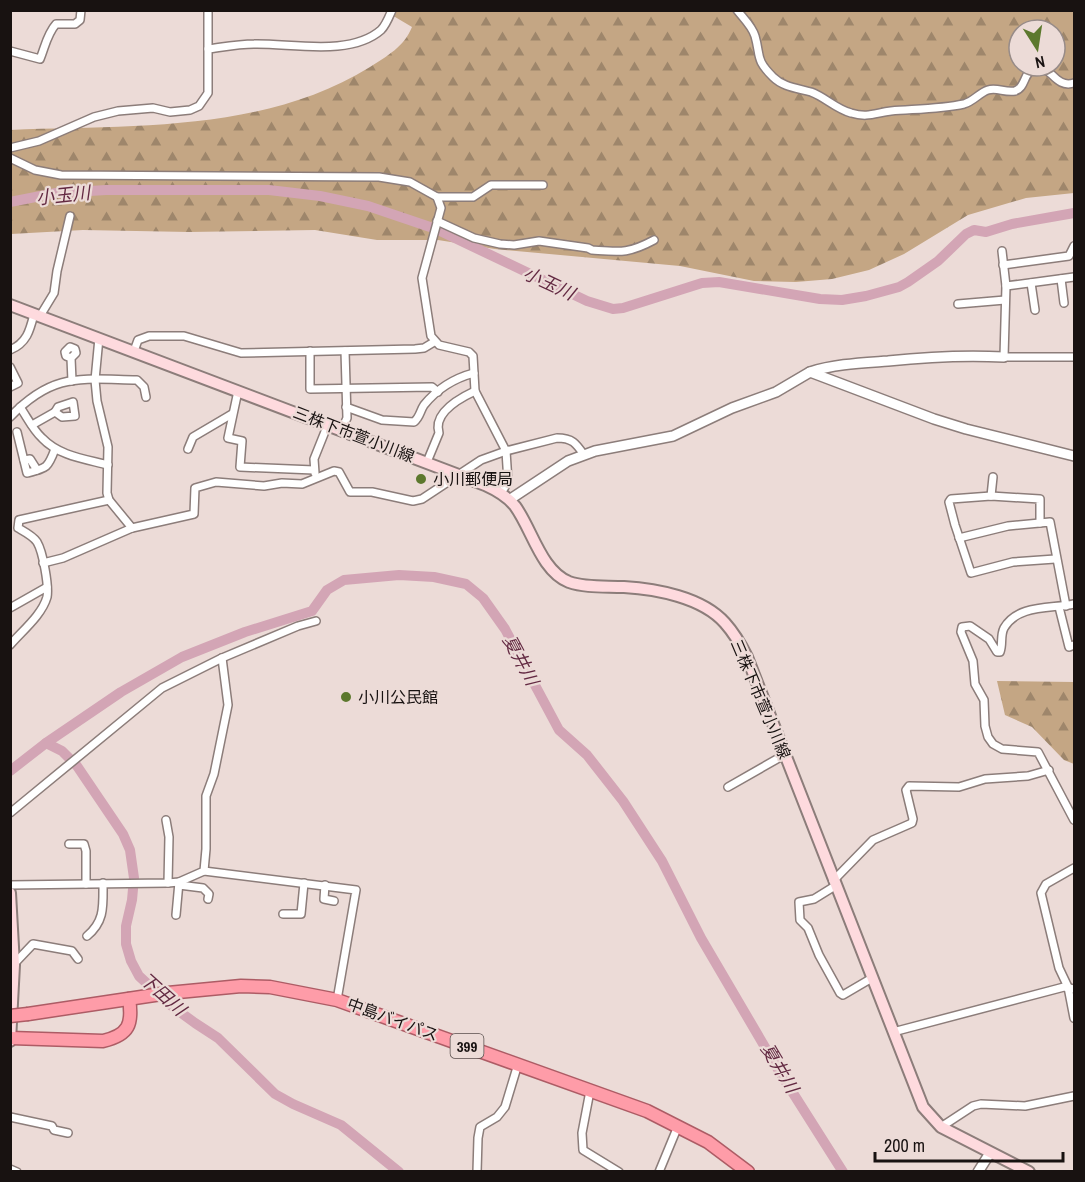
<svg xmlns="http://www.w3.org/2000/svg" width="1085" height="1182" font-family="'Archivo Narrow','Noto Sans JP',sans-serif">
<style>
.forest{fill:url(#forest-firs);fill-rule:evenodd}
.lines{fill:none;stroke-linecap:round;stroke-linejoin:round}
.river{stroke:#d3a5b5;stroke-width:10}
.minor-casing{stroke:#8c7d7a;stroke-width:10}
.tertiary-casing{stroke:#8c7d7a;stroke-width:12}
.secondary-casing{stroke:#8c7d7a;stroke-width:14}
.trunk-casing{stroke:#ad5c65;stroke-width:15}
.minor{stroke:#fff;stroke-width:7}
.tertiary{stroke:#fff;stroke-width:9}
.secondary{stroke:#fedade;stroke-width:10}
.trunk{stroke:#fe9ca8;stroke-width:12}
.trunk-bridge-casing{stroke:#ad5c65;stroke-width:15;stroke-linecap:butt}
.trunk-bridge{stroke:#fe9ca8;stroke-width:12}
.poi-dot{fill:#5c782d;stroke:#ecdbd7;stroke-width:2}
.labels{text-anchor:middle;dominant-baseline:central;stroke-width:4.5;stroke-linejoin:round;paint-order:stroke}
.shield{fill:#ecdbd7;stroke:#584e4c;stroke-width:1.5}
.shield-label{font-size:15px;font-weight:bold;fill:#181211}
.street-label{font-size:16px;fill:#181211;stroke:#ecdbd7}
.poi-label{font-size:16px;fill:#181211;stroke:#ecdbd7;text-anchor:start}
.water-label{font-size:18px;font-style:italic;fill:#632942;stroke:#ecdbd7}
</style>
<defs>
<pattern id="forest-firs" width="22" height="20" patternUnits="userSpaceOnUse" patternTransform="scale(1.5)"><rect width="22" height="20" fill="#c4a684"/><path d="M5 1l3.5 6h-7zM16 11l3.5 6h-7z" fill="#9e866b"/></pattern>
</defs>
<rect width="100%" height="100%" fill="#ecdbd7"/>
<g class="forest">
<path d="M385,11H1074V193L1026,198L968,215L904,254L869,270L832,279L796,282L754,281L680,266L495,249L438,240H377L315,230L189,232L83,230L11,234L10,130C132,125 263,133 370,67C387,56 404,47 412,27ZM1019,30H1055V66H1019Z"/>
<path d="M997,681L1074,682V764L1064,760L1032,727L1005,715Z"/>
</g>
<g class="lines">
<g class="river">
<path d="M10,202L56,193L106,190H269L320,196L368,206L436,229L587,301L613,309L623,308L702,283L719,282L820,299L842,300L866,296L899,287L908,282L938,261L966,234L974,230L986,232L1012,224L1074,213"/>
<path d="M46,743L62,751L77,766L123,834L130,850L134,878L132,900L126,926V944L131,961L139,976L169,1004L195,1023L218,1038L275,1094L293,1104L341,1125L399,1172"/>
<path d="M10,771L46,743L121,692L182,657L245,632L312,611L327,590L344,580L399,575L434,577L466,584L483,598L505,629L559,730L587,755L623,801L662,861L701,938L779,1071L843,1172"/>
</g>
<defs>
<g id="minor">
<path d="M737,10C743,18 752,26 755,36C761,57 755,59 773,77C783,87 797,88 811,92C825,97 836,109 851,113C868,118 875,113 891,111C915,109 940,109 964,104C974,101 979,93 988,90C997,87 1005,93 1015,91C1026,88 1023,72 1035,68C1051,63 1054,89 1074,83"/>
<path d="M208,49C223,47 239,44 254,44C291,43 350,57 381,30C386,25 389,17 392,10"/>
<path d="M10,51L40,59C45,47 47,34 56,24H75L80,20L81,10"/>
<path d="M10,148L39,141L94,117L118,111L153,108L170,112L190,110L199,106L208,93V10"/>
<path d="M10,158L35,170L61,175L379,177L410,182L437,197L441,208L422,278L431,336L439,345L469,352L473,356L475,391L506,451L508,482L501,493"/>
<path d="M437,197H473L491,185H543"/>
<path d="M437,221L474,238L500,244L514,245L539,241L588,248L592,250C620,252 628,254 654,240"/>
<path d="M1002,251L1006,286L1004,357H1074"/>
<path d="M1003,265L1069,256L1074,246"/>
<path d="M1061,279L1064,303"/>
<path d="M1031,283L1035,310"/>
<path d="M1006,286L1074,277"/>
<path d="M958,304L1005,300"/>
<path d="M40,316L54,293L57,271L70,216"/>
<path d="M99,338L95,380L97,401L108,447L107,493L109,500L132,528"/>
<path d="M10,350C27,343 30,330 34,314"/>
<path d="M134,351L138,340L149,336H184L241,353L415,349L424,348L434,342"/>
<path d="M310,351V389L432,387L438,392"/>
<path d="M71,358L66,356L65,352L70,347L75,349L76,353L71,358L72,381"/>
<path d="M10,367L18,383L10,387"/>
<path d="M238,391L228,438L242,441L240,467L314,470"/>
<path d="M73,402L75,416L62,417L55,412L58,407Z"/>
<path d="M20,407C27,417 33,430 42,438C59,456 85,459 108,465"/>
<path d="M346,407L382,420L414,422C420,417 420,411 424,405C437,389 455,378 474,373"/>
<path d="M10,417C53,372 80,379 137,380L144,387L146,397"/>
<path d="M32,425L55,412"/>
<path d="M342,429L347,418L345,351"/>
<path d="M17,432L27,473C47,468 48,468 55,449"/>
<path d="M188,449L193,437L232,414"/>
<path d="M24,460L30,459L37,470"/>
<path d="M427,462L439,433C433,413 460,398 475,391"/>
<path d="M315,473L314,459L328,424"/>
<path d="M991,496L993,477"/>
<path d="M1040,523V499L991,496L951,499L949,502L955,525L971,573L1013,562L1055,559"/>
<path d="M959,538L1008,526L1050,522L1066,606"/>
<path d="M43,563L63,558L132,528L194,514L195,488L216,482L264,486L282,483L302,484L334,471L339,472L350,492H372L413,501L422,499L481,460L506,451L557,438C572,438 576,443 584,455"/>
<path d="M1074,604C1051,609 1018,604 1004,628C1000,636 1003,644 1000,652H997L989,639L970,626L962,627L961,632L973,661L975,684L984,700L985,726L988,737L993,744L1002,749L1038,752L1074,820"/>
<path d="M1059,607L1069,647L1074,645"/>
<path d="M10,608L47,587"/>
<path d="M10,645C22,631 42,615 47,597C49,586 43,552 37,542C33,536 25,532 18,528L19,520L109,500"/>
<path d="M728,787L784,755"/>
<path d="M10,813L162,688L222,658L298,626L316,621"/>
<path d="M166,820L169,837L168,883"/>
<path d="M69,844H84L86,851V884"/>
<path d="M1074,868L1046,884L1041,893L1059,968L1068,987L1074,1018"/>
<path d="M204,871L356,890L337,1000"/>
<path d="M833,881L873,840L912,823L913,819L906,790L909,786L959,787L985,779L1028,776L1049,770"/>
<path d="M10,885L168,883L179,882L204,871L206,849V796L214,774L228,705L222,658"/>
<path d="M179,885L203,888L209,894L208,899"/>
<path d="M325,885L324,899L334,901"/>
<path d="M835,886L814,899L799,902L800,920L808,928L819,955L840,993L843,995L872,978"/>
<path d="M283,914H301L304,883"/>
<path d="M176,915L179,882"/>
<path d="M87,936C105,921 103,906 103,883"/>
<path d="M13,965L33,944L72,951L78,959"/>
<path d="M893,1032L1064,987L1074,989"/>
<path d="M590,1091L582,1133L583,1150L619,1172"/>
<path d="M10,1117L52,1126L54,1130L68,1133"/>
<path d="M941,1127L973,1106L981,1104L1025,1106L1074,1096"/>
<path d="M10,1169L17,1172"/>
<path d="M477,1172L478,1138L480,1127L497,1117L505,1107L518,1064"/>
<path d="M659,1172L678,1126"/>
</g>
<g id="tertiary">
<path d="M810,372C835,364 861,363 888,361C926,357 965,355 1004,357"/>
<path d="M509,500L568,461L595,451L673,436L732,408L776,392L810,372L934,419L966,429L1074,456"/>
<path d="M978,1172L990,1153"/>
</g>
<g id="secondary">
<path d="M10,305L485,485C496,490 507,496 515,506C532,529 541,571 569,582C586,588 606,586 624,587C656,589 702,597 725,623C734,633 741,645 747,657L923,1107L941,1127L1029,1172"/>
<path d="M10,893L14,965L10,1041"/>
</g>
<g id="trunk">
<path d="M28,1014L168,993L241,986L270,987L337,1000L647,1111L708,1142L748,1172"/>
<path d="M11,1038L103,1041C129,1035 133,1024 129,999"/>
</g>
</defs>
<use href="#minor" class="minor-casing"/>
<use href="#tertiary" class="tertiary-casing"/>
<use href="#secondary" class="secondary-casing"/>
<use href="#trunk" class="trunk-casing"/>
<use href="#minor" class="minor"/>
<use href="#tertiary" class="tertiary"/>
<use href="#secondary" class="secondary"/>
<use href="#trunk" class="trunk"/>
<defs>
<path id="trunk-bridge" d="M10,1016L28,1014"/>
</defs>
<use href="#trunk-bridge" class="trunk-bridge-casing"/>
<use href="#trunk-bridge" class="trunk-bridge"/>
</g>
<g class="poi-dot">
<circle cx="421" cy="479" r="6"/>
<circle cx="346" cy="697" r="6"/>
</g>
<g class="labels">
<rect class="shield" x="450.5" y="1034" width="33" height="24" rx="4.5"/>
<g class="shield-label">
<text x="467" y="1046">399</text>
</g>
<g class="street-label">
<text transform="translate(354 434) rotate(21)">三株下市萱小川線</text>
<text transform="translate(761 699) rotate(67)">三株下市萱小川線</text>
<text transform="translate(393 1019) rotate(20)">中島バイパス</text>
</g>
<g class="poi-label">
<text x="433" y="479">小川郵便局</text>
<text x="358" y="697">小川公民館</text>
</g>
<g class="water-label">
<text transform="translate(63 195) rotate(-6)">小玉川</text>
<text transform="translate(549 283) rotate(25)">小玉川</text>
<text transform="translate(521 660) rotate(62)">夏井川</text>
<text transform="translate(163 994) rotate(42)">下田川</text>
<text transform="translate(780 1068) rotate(59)">夏井川</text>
</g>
</g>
<rect width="1085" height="1182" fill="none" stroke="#181211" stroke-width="24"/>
<g transform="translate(1037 48) rotate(168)"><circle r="28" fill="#ecdbd7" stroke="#978b88" stroke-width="1.5"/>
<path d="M0-4.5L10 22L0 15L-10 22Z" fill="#5c782d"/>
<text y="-9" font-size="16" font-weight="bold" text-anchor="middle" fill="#181211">N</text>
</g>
<path d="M875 1152v9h188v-9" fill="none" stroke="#181211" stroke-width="3"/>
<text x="884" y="1152" font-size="18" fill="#181211" stroke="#ecdbd7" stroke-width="4.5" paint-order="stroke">200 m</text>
</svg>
